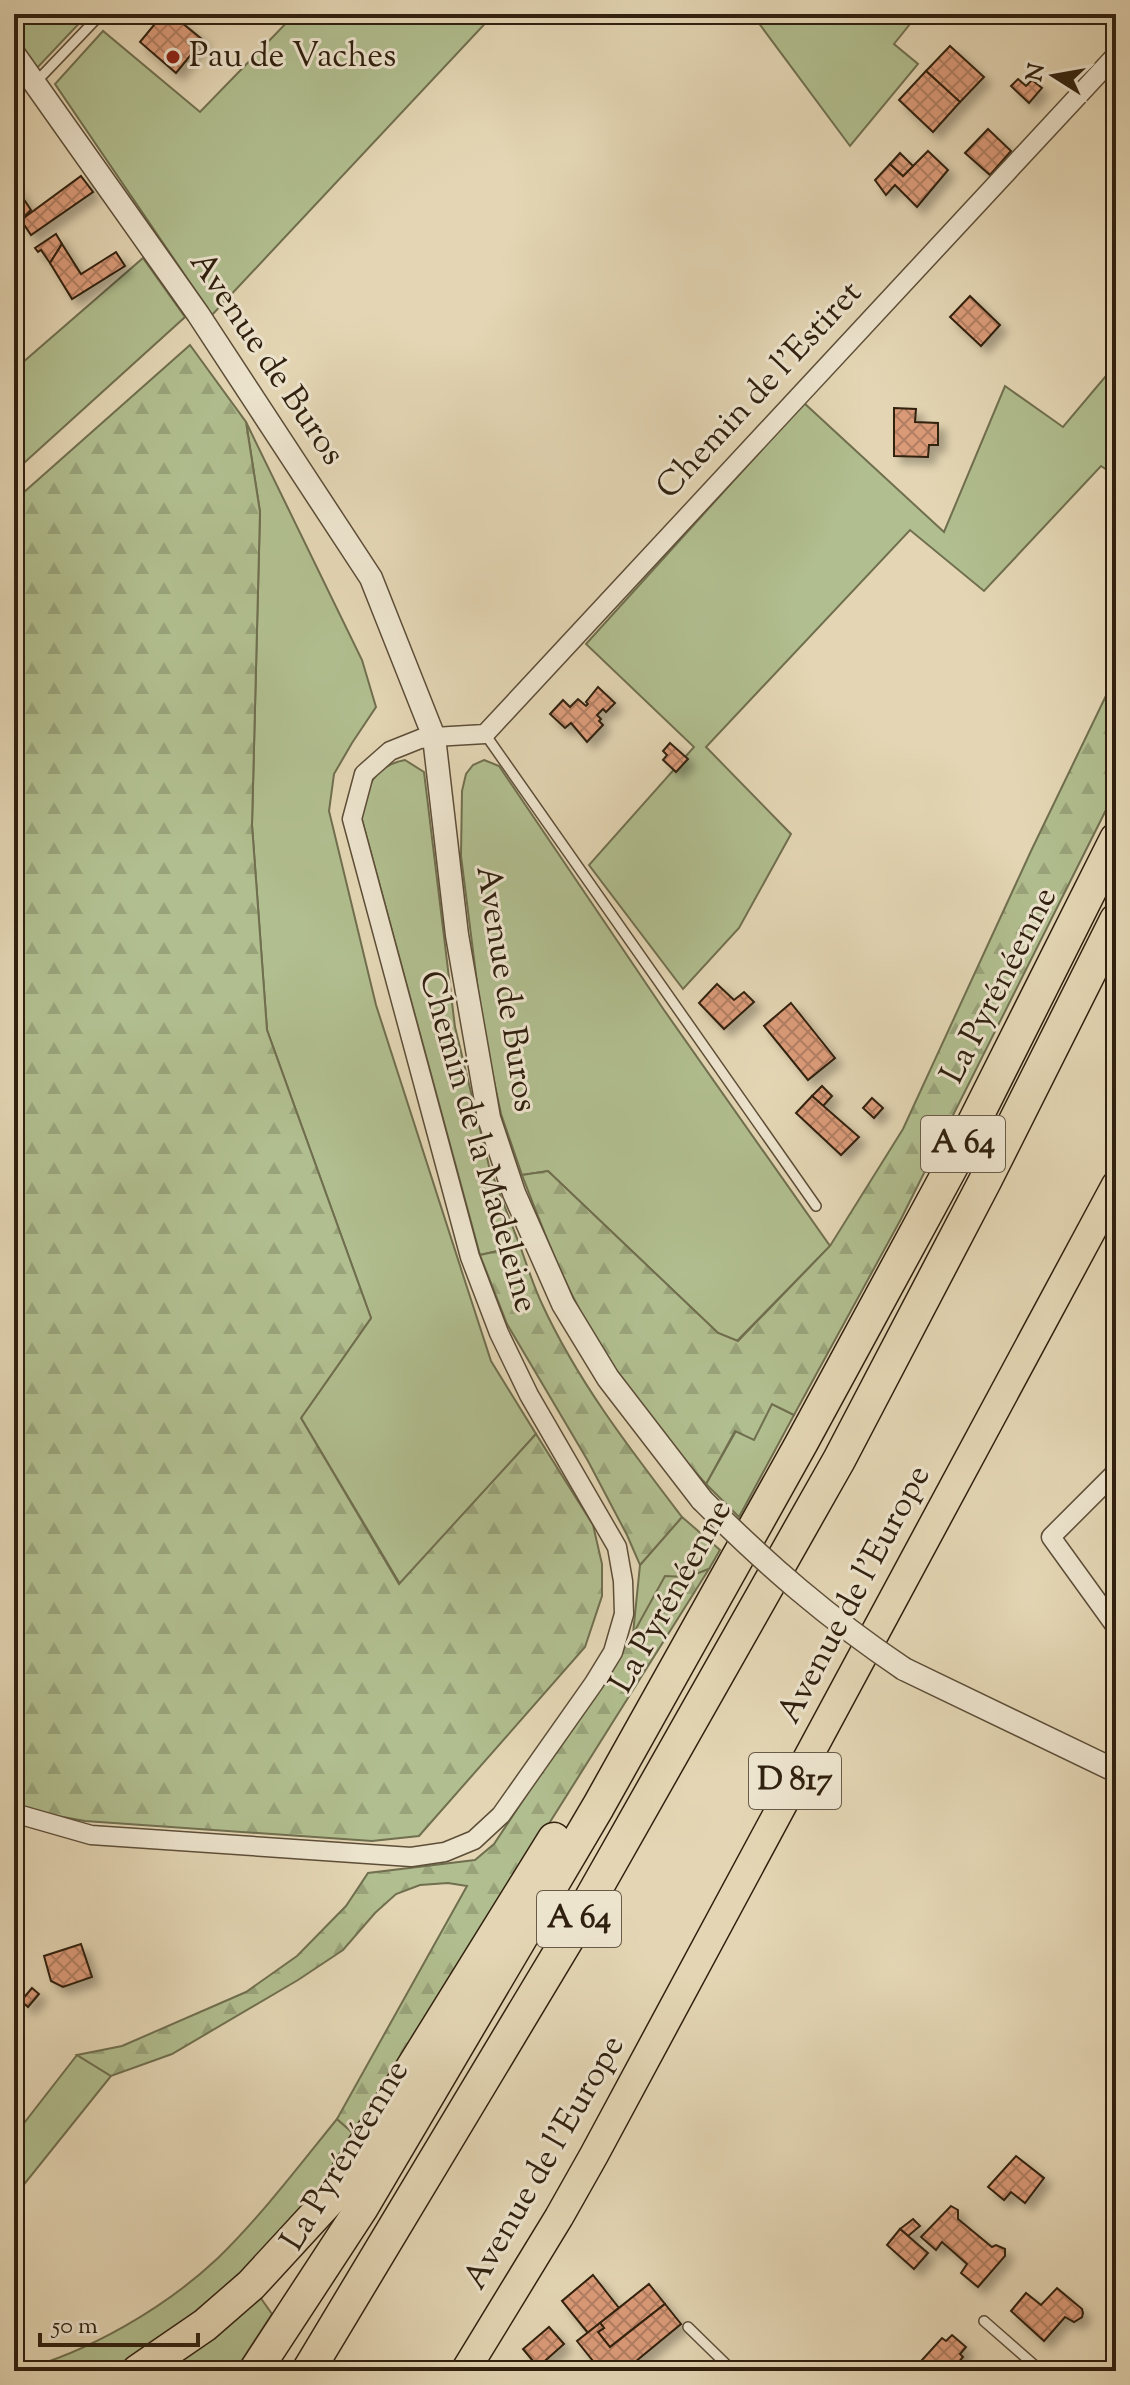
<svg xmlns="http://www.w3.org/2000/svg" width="1130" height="2385" font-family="'Sorts Mill Goudy',serif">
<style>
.green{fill:#b1be8f;stroke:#706f4f;stroke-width:2}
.forest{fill:url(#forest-firs);stroke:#706f4f;stroke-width:2}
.building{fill:url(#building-cross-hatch);stroke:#30200f;stroke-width:2;filter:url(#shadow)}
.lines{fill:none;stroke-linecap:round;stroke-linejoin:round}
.service-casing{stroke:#5d4e38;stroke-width:12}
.minor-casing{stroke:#5d4e38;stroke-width:21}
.tertiary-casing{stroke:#5d4e38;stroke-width:25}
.primary-casing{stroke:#30200f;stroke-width:31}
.motorway-casing{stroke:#30200f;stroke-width:35}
.service{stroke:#ede4ce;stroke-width:9}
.minor{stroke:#ede4ce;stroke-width:18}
.tertiary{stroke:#ede4ce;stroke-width:22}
.primary{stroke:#e4d6b4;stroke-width:28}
.motorway{stroke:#e4d6b4;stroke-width:32}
.tertiary-bridge-casing{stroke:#5d4e38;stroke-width:25;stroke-linecap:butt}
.tertiary-bridge{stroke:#ede4ce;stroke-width:22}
.poi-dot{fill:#8f2418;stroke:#ede4ce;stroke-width:3}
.labels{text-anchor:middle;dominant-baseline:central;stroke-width:6;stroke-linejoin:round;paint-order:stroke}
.shield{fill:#ede4ce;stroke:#695b48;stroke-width:2}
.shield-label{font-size:32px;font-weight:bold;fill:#30200f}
.poi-label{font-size:34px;fill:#30200f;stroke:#ede4ce;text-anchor:start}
.street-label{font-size:34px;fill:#30200f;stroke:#ede4ce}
</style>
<defs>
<pattern id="forest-firs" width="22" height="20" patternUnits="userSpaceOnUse" patternTransform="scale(2)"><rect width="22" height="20" fill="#b1be8f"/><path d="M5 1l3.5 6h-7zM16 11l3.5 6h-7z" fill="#99a37a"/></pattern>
<pattern id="building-cross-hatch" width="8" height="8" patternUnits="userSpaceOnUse" patternTransform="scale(2)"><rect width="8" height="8" fill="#db9b79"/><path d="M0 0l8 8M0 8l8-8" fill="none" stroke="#b27e62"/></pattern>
<filter id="shadow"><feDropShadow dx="7" dy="7" stdDeviation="4" flood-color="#0004"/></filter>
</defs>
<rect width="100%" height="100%" fill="#e4d6b4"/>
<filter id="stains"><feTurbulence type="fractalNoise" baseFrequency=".0025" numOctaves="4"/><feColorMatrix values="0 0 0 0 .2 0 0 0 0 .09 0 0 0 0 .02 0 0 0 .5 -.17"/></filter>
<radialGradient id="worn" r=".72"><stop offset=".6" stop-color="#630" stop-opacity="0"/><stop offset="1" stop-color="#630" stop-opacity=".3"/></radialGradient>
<g class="green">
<path d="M14,14H88L37,68L14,36Z"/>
<path d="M295,14H494L212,315L55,84L103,31L200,112Z"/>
<path d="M752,14H918L894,44L918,64L850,146Z"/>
<path d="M143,258L185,317L14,472V370Z"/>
<path d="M1116,364V476L1101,466L984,591L910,530L706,747L791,834L739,928L683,989L589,865L694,747L586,644L804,403L944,532L1005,386L1063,427Z"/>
<path d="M246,422L362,660L376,707L352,743L334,774L329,811L376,1005L463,1275L491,1361L536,1434L400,1584L301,1418L371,1318L267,1030L252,825L260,512Z"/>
<path d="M405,760L424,772L455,1027L489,1166L520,1246L480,1255L361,816C366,788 373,766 405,760Z"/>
<path d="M484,760L499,766L664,1010L830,1246L737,1341L718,1333L548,1171L522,1175L501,1114L483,1030L461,856L462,791L466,774L473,765Z"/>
<path d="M772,1404L794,1415L739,1517L706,1484L736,1431Z"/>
<path d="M682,1517L720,1550L709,1569L688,1577L633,1634L640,1565Z"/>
<path d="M77,2055L111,2076L14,2197V2136Z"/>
<path d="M337,2119L354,2134L315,2193L221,2298L119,2371H18C89,2352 165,2308 218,2258C261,2216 299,2166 337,2119Z"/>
<path d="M260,2297L272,2314L235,2371L166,2370Z"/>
</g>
<g class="forest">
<path d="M190,345L246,422L260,512L252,825L267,1030L371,1318L301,1418L399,1584L536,1434L593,1525L602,1564V1596L585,1647L419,1836L372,1841L85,1821L41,1813L14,1804V501Z"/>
<path d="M1116,675V790L901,1219L794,1415L772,1404L754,1440L735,1431L706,1484C666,1440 630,1393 598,1342C566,1291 544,1232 522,1175L548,1171L718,1333L738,1341L830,1246L903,1129L1031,851Z"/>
<path d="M520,1246C527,1265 533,1285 542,1304C578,1382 630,1449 682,1517L640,1565L627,1535L588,1461L507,1324L480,1255Z"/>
<path d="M709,1569L354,2134L337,2119L467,1886L448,1883L420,1885L396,1894L375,1913L343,1950L298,1980L172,2054L111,2076L77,2055L122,2046L246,1992L297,1956L346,1906L368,1873L475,1860L494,1844L633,1634L665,1576L688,1577Z"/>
</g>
<g class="building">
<path d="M163,14H171L203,40L176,73L140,42Z"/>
<path d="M950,46L984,77L960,102L926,71Z"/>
<path d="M926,71L960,102L933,132L899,100Z"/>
<path d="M1018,79L1026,86L1032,80L1042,88L1029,103L1011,86Z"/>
<path d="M988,129L1011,151L990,175L965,153Z"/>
<path d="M928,151L948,170L917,207L895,185L886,195L875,180L890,164L903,176Z"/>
<path d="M900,153L913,166L903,176L890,164Z"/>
<path d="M81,176L93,192L31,235L21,220Z"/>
<path d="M15,186L31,210L21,220L14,210Z"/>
<path d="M56,234L62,244L50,263L41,250L38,252L35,248Z"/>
<path d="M62,244L81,274L116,252L125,266L72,299L50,263Z"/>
<path d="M970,296L1000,325L981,346L950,317Z"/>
<path d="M894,408L916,409L915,422L938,423V445H929L928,457L894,456Z"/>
<path d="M598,687L615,703L606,712L603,709L597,715L601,719L599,721L603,725L587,742L571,723L565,728L550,714L563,700L570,707L578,699L586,706L588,704L586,702Z"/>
<path d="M670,743L688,759L676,772L663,760L667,755L663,751Z"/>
<path d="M717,984L734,1000L744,992L754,1002L724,1029L699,1003Z"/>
<path d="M791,1003L835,1058L808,1080L764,1026Z"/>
<path d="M822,1086L832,1096L823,1106L812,1096Z"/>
<path d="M812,1096L859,1137L841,1155L796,1113Z"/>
<path d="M872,1098L883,1108L874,1118L863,1108Z"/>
<path d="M81,1944L92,1977L63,1987L51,1981L44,1956Z"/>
<path d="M32,1988L39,1994L28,2007L21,2001Z"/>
<path d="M1016,2156L1044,2178L1025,2203L1011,2192L1004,2200L988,2187Z"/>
<path d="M951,2206L958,2210V2219L992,2247L996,2245L1005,2249V2256L978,2287L961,2273L967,2264L942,2242L936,2250L921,2237Z"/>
<path d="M913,2219L920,2226L908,2236L900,2229Z"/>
<path d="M900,2229L928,2253L914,2269L887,2245Z"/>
<path d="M593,2275L619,2308L588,2333L562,2301Z"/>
<path d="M649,2284L665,2304L610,2347L598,2332L604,2328L600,2323Z"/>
<path d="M1057,2288L1082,2309L1083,2313L1082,2317L1074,2322L1065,2317L1044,2341L1011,2311L1026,2293L1041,2305Z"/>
<path d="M665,2304L681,2324L624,2371H601L577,2341L600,2323L604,2328L598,2332L610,2347Z"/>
<path d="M549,2327L564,2344L538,2367L523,2349Z"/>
<path d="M952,2335L966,2347L960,2354L963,2357L951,2371H934L922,2360L942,2338L946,2341Z"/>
</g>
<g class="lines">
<defs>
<g id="service">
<path d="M35,83L101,14"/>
<path d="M485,734L816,1206"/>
<path d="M984,2321L1041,2371"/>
<path d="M688,2327L733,2371"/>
</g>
<g id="minor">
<path d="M1116,1472L1051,1537L1116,1627"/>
<path d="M14,1813L91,1835L411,1857L445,1852L474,1840L501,1815L594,1683L613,1652L624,1614L623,1581L617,1547L529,1395L499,1333L470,1257L352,819L364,774L390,751L420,739L434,737L485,734L1116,55"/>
</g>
<g id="tertiary">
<path d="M14,54L198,314L371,578L434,737L457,935L489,1118L514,1193L563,1304L608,1378L702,1500"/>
<path d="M904,1669L1116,1771"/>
</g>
<path id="primary" d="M465,2371L559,2217L594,2155L1116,1185"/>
<g id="motorway">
<path d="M138,2371L205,2325L251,2285L332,2197L554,1839"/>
<path d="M255,2371L361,2209L598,1807L801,1444L953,1164L1116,839"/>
<path d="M308,2371L570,1935L839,1460L985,1181L1116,920"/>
</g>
</defs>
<use href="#service" class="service-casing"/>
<use href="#minor" class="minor-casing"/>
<use href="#tertiary" class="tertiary-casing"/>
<use href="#primary" class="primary-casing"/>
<use href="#motorway" class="motorway-casing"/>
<use href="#service" class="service"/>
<use href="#minor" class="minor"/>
<use href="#tertiary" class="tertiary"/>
<use href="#primary" class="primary"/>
<use href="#motorway" class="motorway"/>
<defs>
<path id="tertiary-bridge" d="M702,1500C767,1565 828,1618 904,1669"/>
</defs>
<use href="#tertiary-bridge" class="tertiary-bridge-casing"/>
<use href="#tertiary-bridge" class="tertiary-bridge"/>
</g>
<circle class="poi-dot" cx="173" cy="57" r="8"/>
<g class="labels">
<g class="shield">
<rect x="921" y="1116" width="84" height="56" rx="6"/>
<rect x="749" y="1753" width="92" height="56" rx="6"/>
<rect x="537" y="1891" width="84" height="56" rx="6"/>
</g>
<g class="shield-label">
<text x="963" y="1144">A 64</text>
<text x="795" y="1781">D 817</text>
<text x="579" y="1919">A 64</text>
</g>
<g class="poi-label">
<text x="189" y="57">Pau de Vaches</text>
</g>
<g class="street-label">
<text transform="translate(266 359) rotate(56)">Avenue de Buros</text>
<text transform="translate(760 391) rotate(-47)">Chemin de l'Estiret</text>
<text transform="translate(1000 986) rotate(-63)">La Pyrénéenne</text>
<text transform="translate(505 989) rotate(81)">Avenue de Buros</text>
<text transform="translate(477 1142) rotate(74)">Chemin de la Madeleine</text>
<text transform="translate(855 1595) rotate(-62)">Avenue de l'Europe</text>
<text transform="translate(672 1597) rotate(-61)">La Pyrénéenne</text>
<text transform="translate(346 2156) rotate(-59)">La Pyrénéenne</text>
<text transform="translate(545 2163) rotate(-60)">Avenue de l'Europe</text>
</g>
</g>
<rect width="1130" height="2385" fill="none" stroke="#e4d6b4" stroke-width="48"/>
<rect x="16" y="16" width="1098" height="2353" fill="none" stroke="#30200f" stroke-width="4"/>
<rect x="24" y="24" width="1082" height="2337" fill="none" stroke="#30200f" stroke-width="2"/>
<g transform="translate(1054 76) rotate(281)" stroke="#ede4ce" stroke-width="6" paint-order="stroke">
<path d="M0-6L14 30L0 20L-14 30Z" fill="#30200f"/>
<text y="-12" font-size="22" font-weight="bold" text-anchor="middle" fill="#30200f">N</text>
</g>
<path d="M40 2333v12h158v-12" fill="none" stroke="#30200f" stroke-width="4"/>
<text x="52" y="2333" font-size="24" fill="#30200f" stroke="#ede4ce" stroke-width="6" paint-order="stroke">50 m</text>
<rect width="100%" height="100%" filter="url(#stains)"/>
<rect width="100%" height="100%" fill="url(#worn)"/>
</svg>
